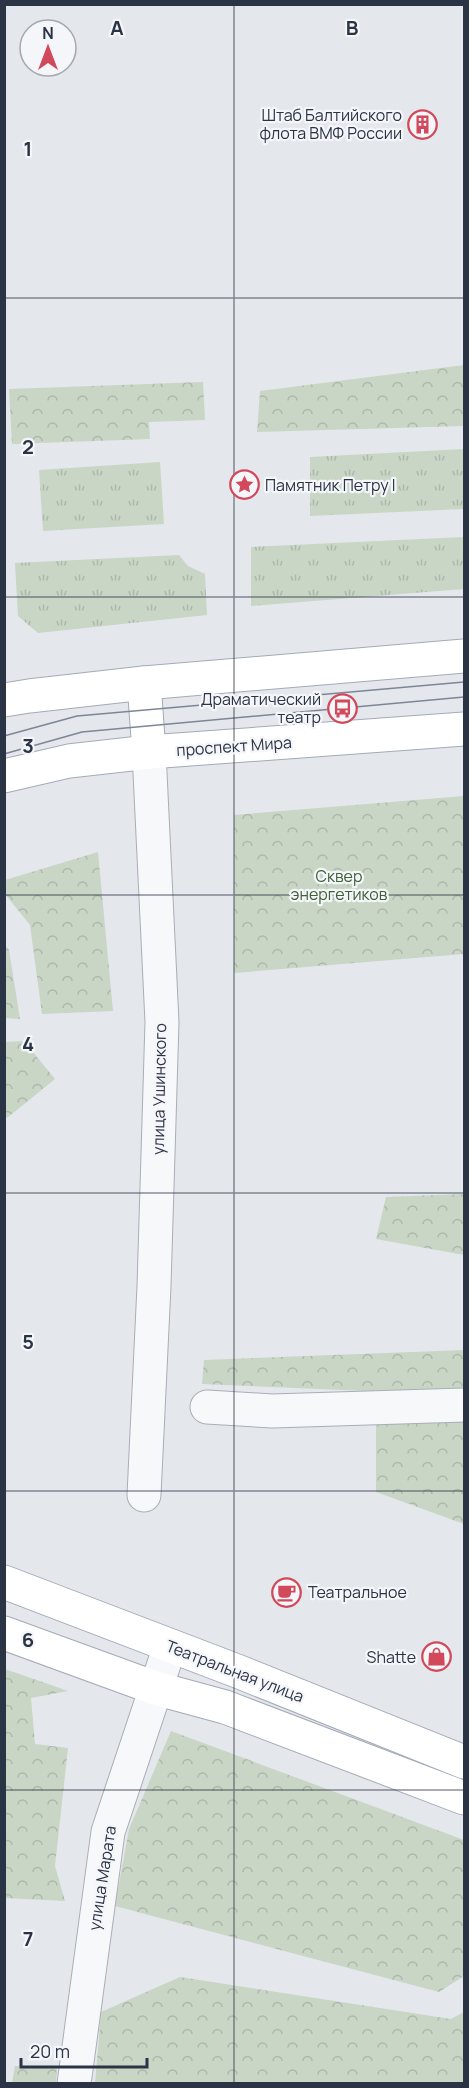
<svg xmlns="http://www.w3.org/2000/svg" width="469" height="2088" font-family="Manrope,sans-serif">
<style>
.grass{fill:url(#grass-tufts)}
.forest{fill:url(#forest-crowns)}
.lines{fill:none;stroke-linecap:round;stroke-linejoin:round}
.minor-casing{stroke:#a9aeb7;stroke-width:35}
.major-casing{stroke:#a3abb8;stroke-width:35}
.minor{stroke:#f7f8fa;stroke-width:33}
.major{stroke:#fff;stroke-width:33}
.tram{stroke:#7d8696;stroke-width:1.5}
.grid{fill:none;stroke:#2b3445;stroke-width:1.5;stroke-opacity:0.55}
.labels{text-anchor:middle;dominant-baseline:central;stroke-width:4.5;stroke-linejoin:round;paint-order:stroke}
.poi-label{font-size:16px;fill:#2b3445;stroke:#f4f6f9;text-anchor:end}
.street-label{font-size:16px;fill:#2b3445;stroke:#f4f6f9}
.park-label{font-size:16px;fill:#3f6138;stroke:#f4f6f9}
.grid-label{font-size:20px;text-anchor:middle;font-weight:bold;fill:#2b3445;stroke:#f4f6f9;stroke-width:4.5;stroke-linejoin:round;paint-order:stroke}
</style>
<defs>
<pattern id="grass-tufts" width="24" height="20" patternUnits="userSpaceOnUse" patternTransform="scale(1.5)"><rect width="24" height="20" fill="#c9d6c5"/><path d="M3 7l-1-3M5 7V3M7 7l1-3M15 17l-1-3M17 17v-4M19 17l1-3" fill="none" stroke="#adb8ab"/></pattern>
<pattern id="forest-crowns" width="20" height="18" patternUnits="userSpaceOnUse" patternTransform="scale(1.5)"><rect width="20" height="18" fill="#c9d6c5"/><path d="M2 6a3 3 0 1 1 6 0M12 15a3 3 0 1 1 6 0" fill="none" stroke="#adb8ab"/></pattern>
</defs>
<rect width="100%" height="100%" fill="#e4e7ec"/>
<g class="grass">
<path d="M464,449V509L310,516V457Z"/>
<path d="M160,462L164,524L43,531L39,470Z"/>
<path d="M464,537V589L251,606V547Z"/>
<path d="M179,555L188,566L205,574L207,615L38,633L18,616L15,563Z"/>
</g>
<g class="forest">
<path d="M464,365V426L257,432L260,391Z"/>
<path d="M203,382L205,420L149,422L150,439L12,444L9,389Z"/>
<path d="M464,796V954L234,973V815Z"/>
<path d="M98,852L113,1011L42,1014L30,925L5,894V880Z"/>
<path d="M5,945L9,950L20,1019L5,1018Z"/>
<path d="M24,1041L55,1079L7,1118L4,1112L5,1042Z"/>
<path d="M464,1194V1255L376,1239L386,1197Z"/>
<path d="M464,1350V1388L367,1391L202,1384L204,1360Z"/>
<path d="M464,1420V1524L376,1492V1424Z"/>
<path d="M5,1669L68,1691L31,1698L35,1744L68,1748L55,1866L65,1901L5,1898Z"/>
<path d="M171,1731L464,1840V1976L439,1992L115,1906L129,1829Z"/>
<path d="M180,1977L451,2019L464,2012V2083H95L101,2012Z"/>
<path d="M15,2066H57L56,2083H12Z"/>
</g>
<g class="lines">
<defs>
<g id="minor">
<path d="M207,1407L272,1411L464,1405"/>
<path d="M144,1495L154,1286L162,1022L149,752"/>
<path d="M74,2084L108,1832L170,1646"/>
</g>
<g id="major">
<path d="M144,683L149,752"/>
<path d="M4,700L29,696L144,683L464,656"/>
<path d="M4,776L69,761L149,752L464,729"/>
<path d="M4,1582L237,1671L464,1762"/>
<path d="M4,1633L155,1688L225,1707L464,1798"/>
</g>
</defs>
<use href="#minor" class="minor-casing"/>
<use href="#major" class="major-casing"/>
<use href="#minor" class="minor"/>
<use href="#major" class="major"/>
<g class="tram">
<path d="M4,736L77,716L464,682"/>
<path d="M4,754L82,732L464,697"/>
</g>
</g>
<path class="grid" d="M234,4V2084M4,298H464M4,597H464M4,895H464M4,1193H464M4,1491H464M4,1790H464"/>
<defs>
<symbol id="building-ring" viewBox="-11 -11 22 22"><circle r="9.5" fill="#f4f6f9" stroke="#d1495b" stroke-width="1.5"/><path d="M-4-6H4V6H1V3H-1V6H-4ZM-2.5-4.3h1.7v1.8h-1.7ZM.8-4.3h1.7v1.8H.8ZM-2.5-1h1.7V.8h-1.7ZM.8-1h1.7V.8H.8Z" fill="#d1495b"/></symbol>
<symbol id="sight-ring" viewBox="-11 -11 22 22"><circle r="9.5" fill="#f4f6f9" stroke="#d1495b" stroke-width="1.5"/><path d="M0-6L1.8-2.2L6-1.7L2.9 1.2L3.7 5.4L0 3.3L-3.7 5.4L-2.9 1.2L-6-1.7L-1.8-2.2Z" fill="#d1495b"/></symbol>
<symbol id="bus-ring" viewBox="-11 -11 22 22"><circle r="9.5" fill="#f4f6f9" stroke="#d1495b" stroke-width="1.5"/><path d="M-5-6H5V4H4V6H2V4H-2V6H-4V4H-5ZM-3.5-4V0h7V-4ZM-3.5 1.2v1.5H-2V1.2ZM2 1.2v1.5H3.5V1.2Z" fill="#d1495b"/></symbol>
<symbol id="cafe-ring" viewBox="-11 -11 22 22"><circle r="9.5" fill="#f4f6f9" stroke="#d1495b" stroke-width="1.5"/><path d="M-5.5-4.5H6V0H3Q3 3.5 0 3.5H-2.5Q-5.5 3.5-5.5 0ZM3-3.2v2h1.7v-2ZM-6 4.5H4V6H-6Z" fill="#d1495b"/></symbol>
<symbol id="shop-ring" viewBox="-11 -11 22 22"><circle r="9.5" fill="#f4f6f9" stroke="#d1495b" stroke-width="1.5"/><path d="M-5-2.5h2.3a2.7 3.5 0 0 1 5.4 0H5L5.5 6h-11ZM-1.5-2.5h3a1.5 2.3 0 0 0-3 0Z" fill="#d1495b"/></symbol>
</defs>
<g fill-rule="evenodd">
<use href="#building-ring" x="406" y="108" width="33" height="33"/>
<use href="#sight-ring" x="228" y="468" width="33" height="33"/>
<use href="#bus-ring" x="326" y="692" width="33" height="33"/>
<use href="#cafe-ring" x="270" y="1576" width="33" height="33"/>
<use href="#shop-ring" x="420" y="1640" width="33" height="33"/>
</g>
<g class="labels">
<g class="poi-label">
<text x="402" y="115">Штаб Балтийского<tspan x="402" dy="18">флота ВМФ России</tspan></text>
<text x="265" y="485" text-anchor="start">Памятник Петру I</text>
<text x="321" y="699">Драматический<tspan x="321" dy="18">театр</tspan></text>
<text x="308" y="1592" text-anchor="start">Театральное</text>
<text x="416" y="1657">Shatte</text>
</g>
<g class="street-label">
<text transform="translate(234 746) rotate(-4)">проспект Мира</text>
<text transform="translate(159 1089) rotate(-89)">улица Ушинского</text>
<text transform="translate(235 1671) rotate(21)">Театральная улица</text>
<text transform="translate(102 1878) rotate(-81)">улица Марата</text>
</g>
<g class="park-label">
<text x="339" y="876">Сквер<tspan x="339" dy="18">энергетиков</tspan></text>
</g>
</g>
<g class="grid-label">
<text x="117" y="35">A</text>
<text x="352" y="35">B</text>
<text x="28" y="156">1</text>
<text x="28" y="454">2</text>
<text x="28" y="753">3</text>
<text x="28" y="1051">4</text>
<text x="28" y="1349">5</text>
<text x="28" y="1647">6</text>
<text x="28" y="1946">7</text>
</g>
<rect width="469" height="2088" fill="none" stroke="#2b3445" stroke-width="12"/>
<g transform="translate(48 48)"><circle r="28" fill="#f4f6f9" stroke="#a4a8b1" stroke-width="1.5"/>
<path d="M0-4.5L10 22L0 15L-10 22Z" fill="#d1495b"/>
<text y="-9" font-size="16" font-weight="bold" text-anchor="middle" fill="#2b3445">N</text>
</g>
<path d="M21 2058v9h126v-9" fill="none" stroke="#2b3445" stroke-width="3"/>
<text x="30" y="2058" font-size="18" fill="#2b3445" stroke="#f4f6f9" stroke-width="4.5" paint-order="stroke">20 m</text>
</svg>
